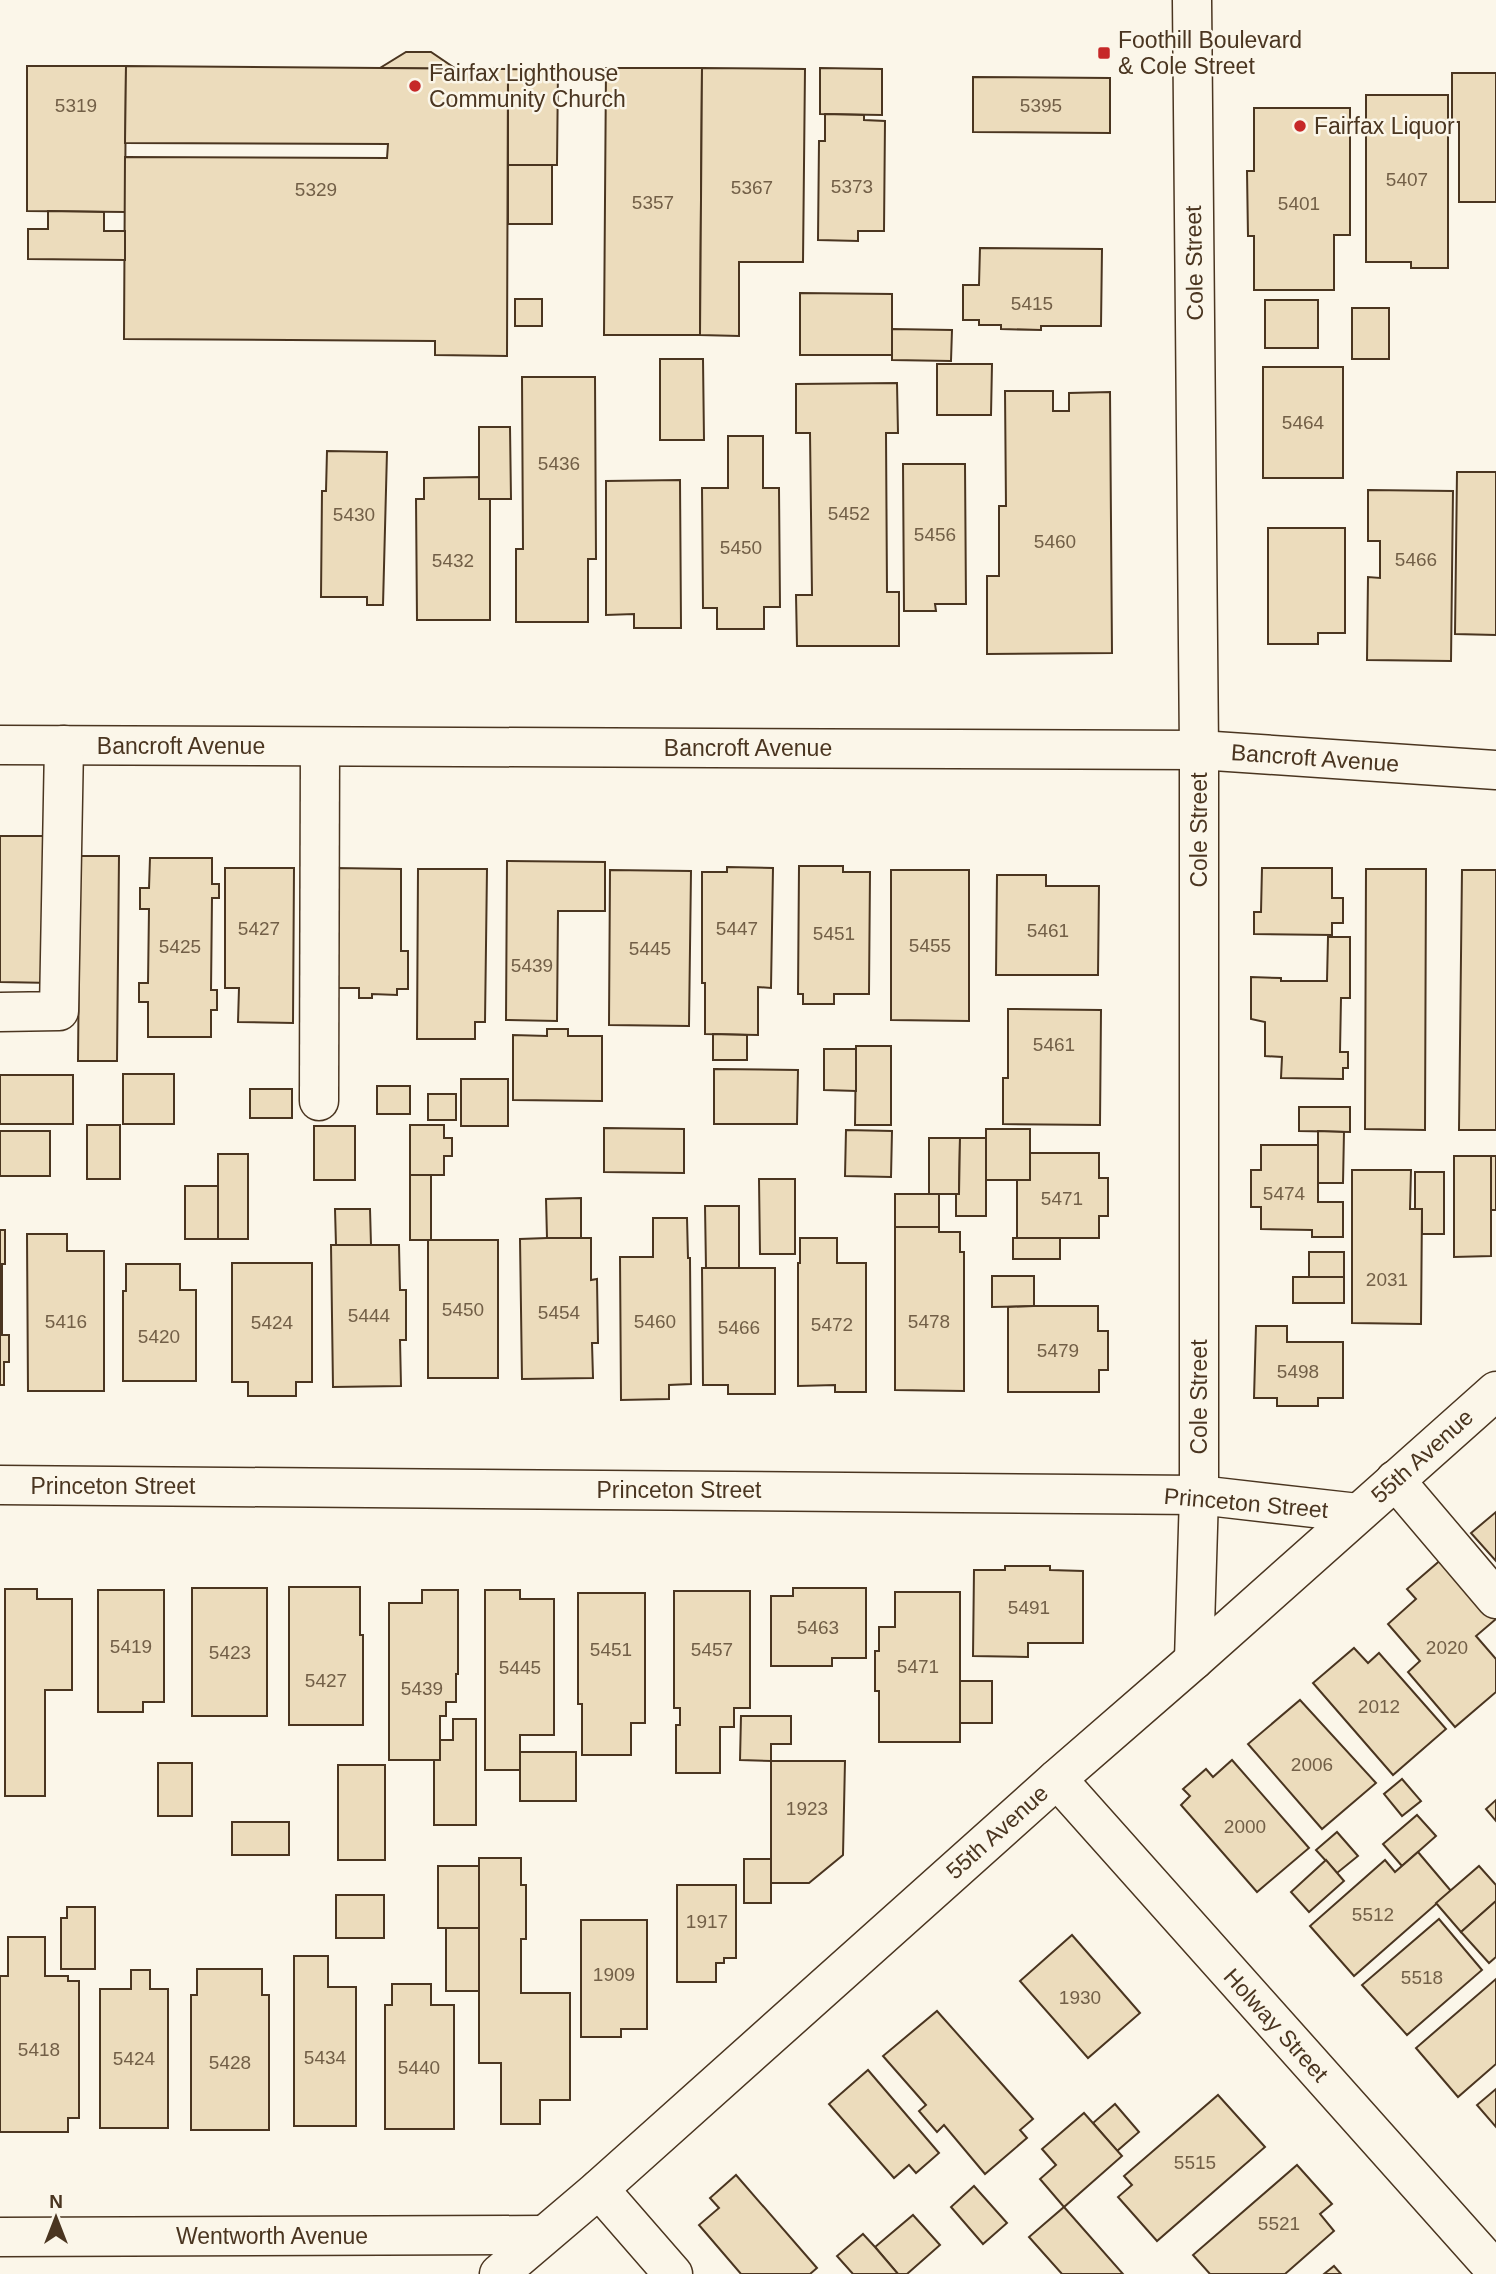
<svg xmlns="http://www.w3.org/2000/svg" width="1496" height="2274" font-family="Helvetica,sans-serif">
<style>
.building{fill:#ecdcbc;stroke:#4a3520;stroke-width:2}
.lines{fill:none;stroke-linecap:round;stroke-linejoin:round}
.minor-casing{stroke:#4a3520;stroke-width:41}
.minor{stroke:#fbf6e9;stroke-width:38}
.poi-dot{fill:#c62828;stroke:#fbf6e9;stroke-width:2.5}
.labels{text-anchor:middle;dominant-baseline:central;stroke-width:5;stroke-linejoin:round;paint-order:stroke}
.number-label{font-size:19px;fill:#725f47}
.poi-label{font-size:23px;fill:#4a3520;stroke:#fbf6e9;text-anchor:start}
.street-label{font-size:23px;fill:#4a3520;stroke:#fbf6e9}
</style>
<rect width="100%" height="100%" fill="#fbf6e9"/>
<g class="building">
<path d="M406,52H431L456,69L380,68Z"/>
<path d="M27,66H126L125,212L27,211Z"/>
<path d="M126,66L508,69L507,356L435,355V341L124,339L125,157L387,158L388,144L125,143Z"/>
<path d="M606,68H702L700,335H604Z"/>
<path d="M702,68L805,69L803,262H739V336L700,335Z"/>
<path d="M820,68L882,69V115L820,114Z"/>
<path d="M508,69L558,70L557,165H508Z"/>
<path d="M1452,73H1496V202H1459V122H1452Z"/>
<path d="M973,77L1110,78V133L973,132Z"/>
<path d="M1366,95H1448V268H1411V262H1366Z"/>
<path d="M1254,108H1350V235H1334V290H1254V236H1248L1247,171H1254Z"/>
<path d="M825,114L864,115V120L885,121L884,231H858V241L818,240L819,141H825Z"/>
<rect x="508" y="165" width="44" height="59"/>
<path d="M48,211L104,212V231H125V260L28,259V229H48Z"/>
<path d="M980,248L1102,249L1101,326H1041V330L1001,329V325H979V320H963V285H979Z"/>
<path d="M800,293L892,294V355H800Z"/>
<rect x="515" y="299" width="27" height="27"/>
<rect x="1265" y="300" width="53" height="48"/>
<rect x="1352" y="308" width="37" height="51"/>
<path d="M892,329L952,330L951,361L892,360Z"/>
<path d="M660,359H703L704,440H660Z"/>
<path d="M937,364H992L991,415H937Z"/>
<rect x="1263" y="367" width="80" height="111"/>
<path d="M522,377H595L596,559H588V622H516V549H523Z"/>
<path d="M897,383L898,433H886L887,592H899V646H797L796,595H812L810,433H796V384Z"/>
<path d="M1005,391H1053V411H1069V393L1110,392L1112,653L987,654V576H999V506H1006Z"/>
<path d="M479,427H510L511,499H479Z"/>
<path d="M728,436H763V488H779L780,607H764V629H717V608H703L702,488H728Z"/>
<path d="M327,451L387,452L383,605H367V597H321L322,491H326Z"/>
<path d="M903,464H965L966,604H935L936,611H904Z"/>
<path d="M1457,472H1496V635L1455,634Z"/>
<path d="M479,477V499H490V620H417L416,499H424V478Z"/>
<path d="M680,480L681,628H634V614L606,615V481Z"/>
<path d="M1368,490L1453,491L1451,661L1367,660L1368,577L1380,578V541H1368Z"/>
<path d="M1268,528H1345V633H1318V644H1268Z"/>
<path d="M0,836H54L52,983L0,982Z"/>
<path d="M80,856H119L117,1061H78Z"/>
<path d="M150,858H212V884H219V898H212L211,990H217V1010H211V1037H148V1002H139V983H148L149,909H140V888H149Z"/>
<path d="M507,861L605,862V911H558L557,1021L506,1020Z"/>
<path d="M799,866H843V872H870L869,994H834V1004H803V994H798Z"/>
<path d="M727,867L773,868L771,988L758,987V1035L705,1034V983H702V872H727Z"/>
<path d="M225,868H294L293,1023L238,1022L239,988H225Z"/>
<path d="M335,868L401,869V951H408V989H397V995L372,994V998H359V988H333Z"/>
<path d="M1262,868H1332V898H1343V923H1332V935L1254,934V912H1261Z"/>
<path d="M418,869H487L485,1022H475V1039H417Z"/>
<path d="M1366,869H1426L1425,1130L1365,1129Z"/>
<path d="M610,870L691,871L689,1026L609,1025Z"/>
<path d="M891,870H969V1021L891,1020Z"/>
<path d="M1462,870H1496V1130H1459Z"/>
<path d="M997,875H1046V886H1099L1098,975H996Z"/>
<path d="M1328,937H1350V998H1341L1340,1052H1348V1068H1343V1079L1281,1078L1282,1057L1265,1056V1022L1251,1019V977L1281,978V981H1327Z"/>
<path d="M1008,1009L1101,1010L1100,1125L1003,1124V1078H1008Z"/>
<path d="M547,1029H568V1036H602V1101L513,1100V1035L547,1036Z"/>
<path d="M713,1034L747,1035V1060H713Z"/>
<path d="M856,1046H891V1125H855Z"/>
<path d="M824,1049H856V1091L824,1090Z"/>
<path d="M714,1069L798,1070L797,1124H714Z"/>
<rect x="123" y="1074" width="51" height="50"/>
<rect x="0" y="1075" width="73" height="49"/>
<rect x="461" y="1079" width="47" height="47"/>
<rect x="377" y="1086" width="33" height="28"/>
<rect x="250" y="1089" width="42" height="29"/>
<rect x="428" y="1094" width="28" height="26"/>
<path d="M1299,1107H1350V1132L1299,1131Z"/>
<rect x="87" y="1125" width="33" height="54"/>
<path d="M410,1125H444V1138H452V1156H444V1175H410Z"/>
<rect x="314" y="1126" width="41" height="54"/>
<path d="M604,1128L684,1129V1173L604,1172Z"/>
<rect x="986" y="1129" width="44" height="51"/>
<path d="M846,1130L892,1131L891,1177L845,1176Z"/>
<rect x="0" y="1131" width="50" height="45"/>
<path d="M1318,1131L1344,1132L1343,1183H1318Z"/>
<path d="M929,1138H960L959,1194H929Z"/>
<path d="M960,1138H986V1216H956V1194H959Z"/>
<path d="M1261,1145H1318V1202H1343V1237H1312V1230L1261,1229V1207H1251V1170H1261Z"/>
<path d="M1030,1153H1099V1178H1108V1216H1099V1238H1017V1180H1030Z"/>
<rect x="218" y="1154" width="30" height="85"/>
<path d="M1454,1156H1491V1256L1454,1257Z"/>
<rect x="1491" y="1156" width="5" height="54"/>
<path d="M1352,1170H1411L1410,1209H1422L1421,1324L1352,1323Z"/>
<path d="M1415,1172H1444V1234H1422V1209H1415Z"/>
<rect x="410" y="1175" width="21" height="65"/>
<path d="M759,1179H795V1254H760Z"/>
<rect x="185" y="1186" width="33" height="53"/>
<rect x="895" y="1194" width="44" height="33"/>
<path d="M581,1198V1238H547L546,1199Z"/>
<path d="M705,1206H739V1268H706Z"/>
<path d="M335,1209H370L371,1245H336Z"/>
<path d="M653,1218H687L688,1258H690L691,1384L669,1385V1399L621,1400L620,1257H653Z"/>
<path d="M895,1227H939V1232H960V1252H964V1391L895,1390Z"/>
<path d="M0,1230H5V1264H2V1335H9V1362H4V1385H0Z"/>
<path d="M27,1234H67V1251H104V1391H28Z"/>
<path d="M547,1238H591V1280L597,1279L598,1343H592L593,1378L522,1379L520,1239Z"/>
<path d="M800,1238H837V1263H866V1392H835V1385L798,1386V1263H800Z"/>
<rect x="1013" y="1238" width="47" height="21"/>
<rect x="428" y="1240" width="70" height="138"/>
<path d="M331,1245H399L400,1290H406V1340H400L401,1386L333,1387Z"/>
<rect x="1309" y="1252" width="35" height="25"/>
<path d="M232,1263H312V1382H296V1396H248V1382H232Z"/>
<path d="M126,1264H180V1290H196V1381H123V1291H126Z"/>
<path d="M702,1268H775V1394H728V1385H703Z"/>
<path d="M992,1276H1034V1306L992,1307Z"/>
<rect x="1293" y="1277" width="51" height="26"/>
<path d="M1034,1306H1098V1331H1108V1370H1099V1392H1008V1307Z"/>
<path d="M1256,1326H1287V1342H1343V1398H1318V1406H1277V1398H1254Z"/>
<path d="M1496,1512V1561L1471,1533Z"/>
<path d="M1443,1558L1496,1619L1476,1636L1496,1659V1692L1455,1727L1408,1672L1420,1661L1388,1624L1416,1599L1407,1589Z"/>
<path d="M1005,1566H1050V1570L1083,1571V1643H1028V1657L973,1656L974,1570H1005Z"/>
<path d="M289,1587H360V1635H363V1725H289Z"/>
<rect x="192" y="1588" width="75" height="128"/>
<path d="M793,1588H866V1658H832V1666H771V1596H793Z"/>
<path d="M5,1589H37V1599H72V1690H45V1796H5Z"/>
<path d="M98,1590H164V1702H143V1712H98Z"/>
<path d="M422,1590H458V1674H456V1702H446V1716H440V1760H389V1603H422Z"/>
<path d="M485,1590H520V1599H554V1735H520V1770H485Z"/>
<path d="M674,1591H750V1708H734V1727H720V1773H676V1725H680V1708H674Z"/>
<path d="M895,1592H960V1742H879V1691H875V1651H879V1627H895Z"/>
<path d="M578,1593H645V1723H631V1755H582V1704H578Z"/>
<path d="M1354,1648L1368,1663L1379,1653L1446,1729L1393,1775L1313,1683Z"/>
<rect x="960" y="1681" width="32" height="42"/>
<path d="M1300,1700L1376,1783L1322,1829L1248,1744Z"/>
<path d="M741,1716H791V1744H771V1761L740,1760Z"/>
<path d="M453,1719H476V1825H434V1760H440V1740H453Z"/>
<rect x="520" y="1752" width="56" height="49"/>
<path d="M1232,1760L1309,1848L1257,1892L1181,1805L1190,1796L1183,1789L1206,1769L1213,1777Z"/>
<path d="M771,1761H845L843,1855L809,1883H771Z"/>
<rect x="158" y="1763" width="34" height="53"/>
<rect x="338" y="1765" width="47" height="95"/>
<path d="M1402,1779L1421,1801L1402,1816L1384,1794Z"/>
<path d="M1496,1800V1821L1486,1809Z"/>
<path d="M1417,1815L1436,1836L1402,1866L1383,1844Z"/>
<rect x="232" y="1822" width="57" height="33"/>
<path d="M1337,1832L1358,1856L1337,1873L1316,1850Z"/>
<path d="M1418,1852L1451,1891L1354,1976L1310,1926L1385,1860L1395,1872Z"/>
<path d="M479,1858H521V1885H526V1939H521V1993H570V2100H540V2124H501V2063H479Z"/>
<rect x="744" y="1859" width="27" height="44"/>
<path d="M1326,1860L1344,1881L1309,1912L1291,1892Z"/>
<rect x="438" y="1866" width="41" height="62"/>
<path d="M1479,1866L1496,1885V1901L1461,1932L1436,1903Z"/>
<path d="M677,1885H736V1958H724V1963H716V1982H677Z"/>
<rect x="336" y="1895" width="48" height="43"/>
<path d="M1496,1901V1957L1489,1963L1461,1932Z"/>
<path d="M67,1907H95V1969H61V1918H67Z"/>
<path d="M1439,1919L1482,1970L1407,2035L1362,1985Z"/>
<path d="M581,1920H647V2029H621V2037H581Z"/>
<rect x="446" y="1928" width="33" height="63"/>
<path d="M1072,1935L1140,2013L1088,2058L1020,1981Z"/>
<path d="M8,1937H45V1976H68V1981H79V2118H68V2132H0V1976H8Z"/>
<path d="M294,1956H328V1987H356V2126H294Z"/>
<path d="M197,1969H262V1995H269V2130H191V1995H197Z"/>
<path d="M131,1970H150V1989H168V2128H100V1989H131Z"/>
<path d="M1496,1979V2064L1458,2097L1416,2048Z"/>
<path d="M392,1984H431V2005H454V2129H385V2005H392Z"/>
<path d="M937,2011L1033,2119L1020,2130L1027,2138L985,2174L944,2125L937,2132L919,2111L926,2105L883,2056Z"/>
<path d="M868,2070L939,2153L916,2173L909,2165L894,2178L829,2104Z"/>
<path d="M1496,2089V2127L1477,2105Z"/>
<path d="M1218,2095L1265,2147L1157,2241L1118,2197L1132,2185L1124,2176Z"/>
<path d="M1115,2104L1139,2132L1117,2151L1093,2123Z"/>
<path d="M1084,2113L1122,2156L1064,2207L1040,2179L1056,2165L1042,2149Z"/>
<path d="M1297,2165L1332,2204L1320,2214L1334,2231L1285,2274H1210L1193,2255Z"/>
<path d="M736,2175L817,2268L810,2274H741L699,2225L719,2208L710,2198Z"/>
<path d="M974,2186L1007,2223L983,2244L951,2207Z"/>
<path d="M1064,2207L1123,2274H1062L1029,2237Z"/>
<path d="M913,2215L940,2245L907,2274H898L875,2247Z"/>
<path d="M863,2234L875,2247L898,2274H853L837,2256Z"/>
<path d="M1334,2266L1341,2274H1324Z"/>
</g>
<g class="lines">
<defs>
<g id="minor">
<path d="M1192,0L1199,750V1495L1194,1660"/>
<path d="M0,745L1199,750L1496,770"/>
<path d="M0,1012L59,1011L64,745"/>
<path d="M319,1101L320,747"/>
<path d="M1395,1480L1496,1599"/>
<path d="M0,1485L1199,1495L1358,1513"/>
<path d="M1057,1779L1496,2271"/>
<path d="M599,2189L673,2274"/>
<path d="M0,2237L543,2235"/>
<path d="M499,2274L599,2189L1057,1779L1194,1660L1496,1391"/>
</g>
</defs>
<use href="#minor" class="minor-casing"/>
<use href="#minor" class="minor"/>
</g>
<g class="poi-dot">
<rect x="1097" y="46" width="14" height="14" rx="3.5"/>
<circle cx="415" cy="86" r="7"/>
<circle cx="1300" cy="126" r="7"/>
</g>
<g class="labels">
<g class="number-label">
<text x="76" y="105">5319</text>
<text x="1041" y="105">5395</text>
<text x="1407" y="179">5407</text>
<text x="852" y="186">5373</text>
<text x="752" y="187">5367</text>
<text x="316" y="189">5329</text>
<text x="653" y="202">5357</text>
<text x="1299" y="203">5401</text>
<text x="1032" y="303">5415</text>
<text x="1303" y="422">5464</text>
<text x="559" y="463">5436</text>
<text x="849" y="513">5452</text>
<text x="354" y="514">5430</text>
<text x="935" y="534">5456</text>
<text x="1055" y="541">5460</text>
<text x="741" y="547">5450</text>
<text x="1416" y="559">5466</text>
<text x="453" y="560">5432</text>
<text x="259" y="928">5427</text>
<text x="737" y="928">5447</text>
<text x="1048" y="930">5461</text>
<text x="834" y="933">5451</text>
<text x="930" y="945">5455</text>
<text x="180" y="946">5425</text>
<text x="650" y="948">5445</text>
<text x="532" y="965">5439</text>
<text x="1054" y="1044">5461</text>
<text x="1284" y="1193">5474</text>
<text x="1062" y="1198">5471</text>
<text x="1387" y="1279">2031</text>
<text x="463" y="1309">5450</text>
<text x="559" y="1312">5454</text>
<text x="369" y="1315">5444</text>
<text x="66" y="1321">5416</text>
<text x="655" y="1321">5460</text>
<text x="929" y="1321">5478</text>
<text x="272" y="1322">5424</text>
<text x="832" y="1324">5472</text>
<text x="739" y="1327">5466</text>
<text x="159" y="1336">5420</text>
<text x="1058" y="1350">5479</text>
<text x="1298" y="1371">5498</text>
<text x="1029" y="1607">5491</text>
<text x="818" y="1627">5463</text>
<text x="131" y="1646">5419</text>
<text x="1447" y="1647">2020</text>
<text x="611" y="1649">5451</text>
<text x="712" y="1649">5457</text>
<text x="230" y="1652">5423</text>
<text x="918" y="1666">5471</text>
<text x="520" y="1667">5445</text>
<text x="326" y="1680">5427</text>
<text x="422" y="1688">5439</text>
<text x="1379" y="1706">2012</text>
<text x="1312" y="1764">2006</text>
<text x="807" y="1808">1923</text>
<text x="1245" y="1826">2000</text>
<text x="1373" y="1914">5512</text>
<text x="707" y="1921">1917</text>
<text x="614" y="1974">1909</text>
<text x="1422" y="1977">5518</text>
<text x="1080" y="1997">1930</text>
<text x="39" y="2049">5418</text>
<text x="325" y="2057">5434</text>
<text x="134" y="2058">5424</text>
<text x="230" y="2062">5428</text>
<text x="419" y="2067">5440</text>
<text x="1195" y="2162">5515</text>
<text x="1279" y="2223">5521</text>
</g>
<g class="poi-label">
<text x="1118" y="40">Foothill Boulevard<tspan x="1118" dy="26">&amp; Cole Street</tspan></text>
<text x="429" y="73">Fairfax Lighthouse<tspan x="429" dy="26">Community Church</tspan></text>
<text x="1314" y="126">Fairfax Liquor</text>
</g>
<g class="street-label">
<text transform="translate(1194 263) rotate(-91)">Cole Street</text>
<text x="181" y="746">Bancroft Avenue</text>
<text x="748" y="748">Bancroft Avenue</text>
<text transform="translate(1315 758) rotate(4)">Bancroft Avenue</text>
<text transform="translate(1199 830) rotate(-90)">Cole Street</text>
<text transform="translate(1199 1397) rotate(-90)">Cole Street</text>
<text transform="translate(1422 1456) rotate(-42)">55th Avenue</text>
<text x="113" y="1486">Princeton Street</text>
<text x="679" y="1490">Princeton Street</text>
<text transform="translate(1246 1503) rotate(5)">Princeton Street</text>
<text transform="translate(997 1832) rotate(-42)">55th Avenue</text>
<text transform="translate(1276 2025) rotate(48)">Holway Street</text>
<text x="272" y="2236">Wentworth Avenue</text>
</g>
</g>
<g transform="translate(56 2218)" stroke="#fbf6e9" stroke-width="5" paint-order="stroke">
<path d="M0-5L12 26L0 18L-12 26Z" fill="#4a3520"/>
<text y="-10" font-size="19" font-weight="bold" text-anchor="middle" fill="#4a3520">N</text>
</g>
</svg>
